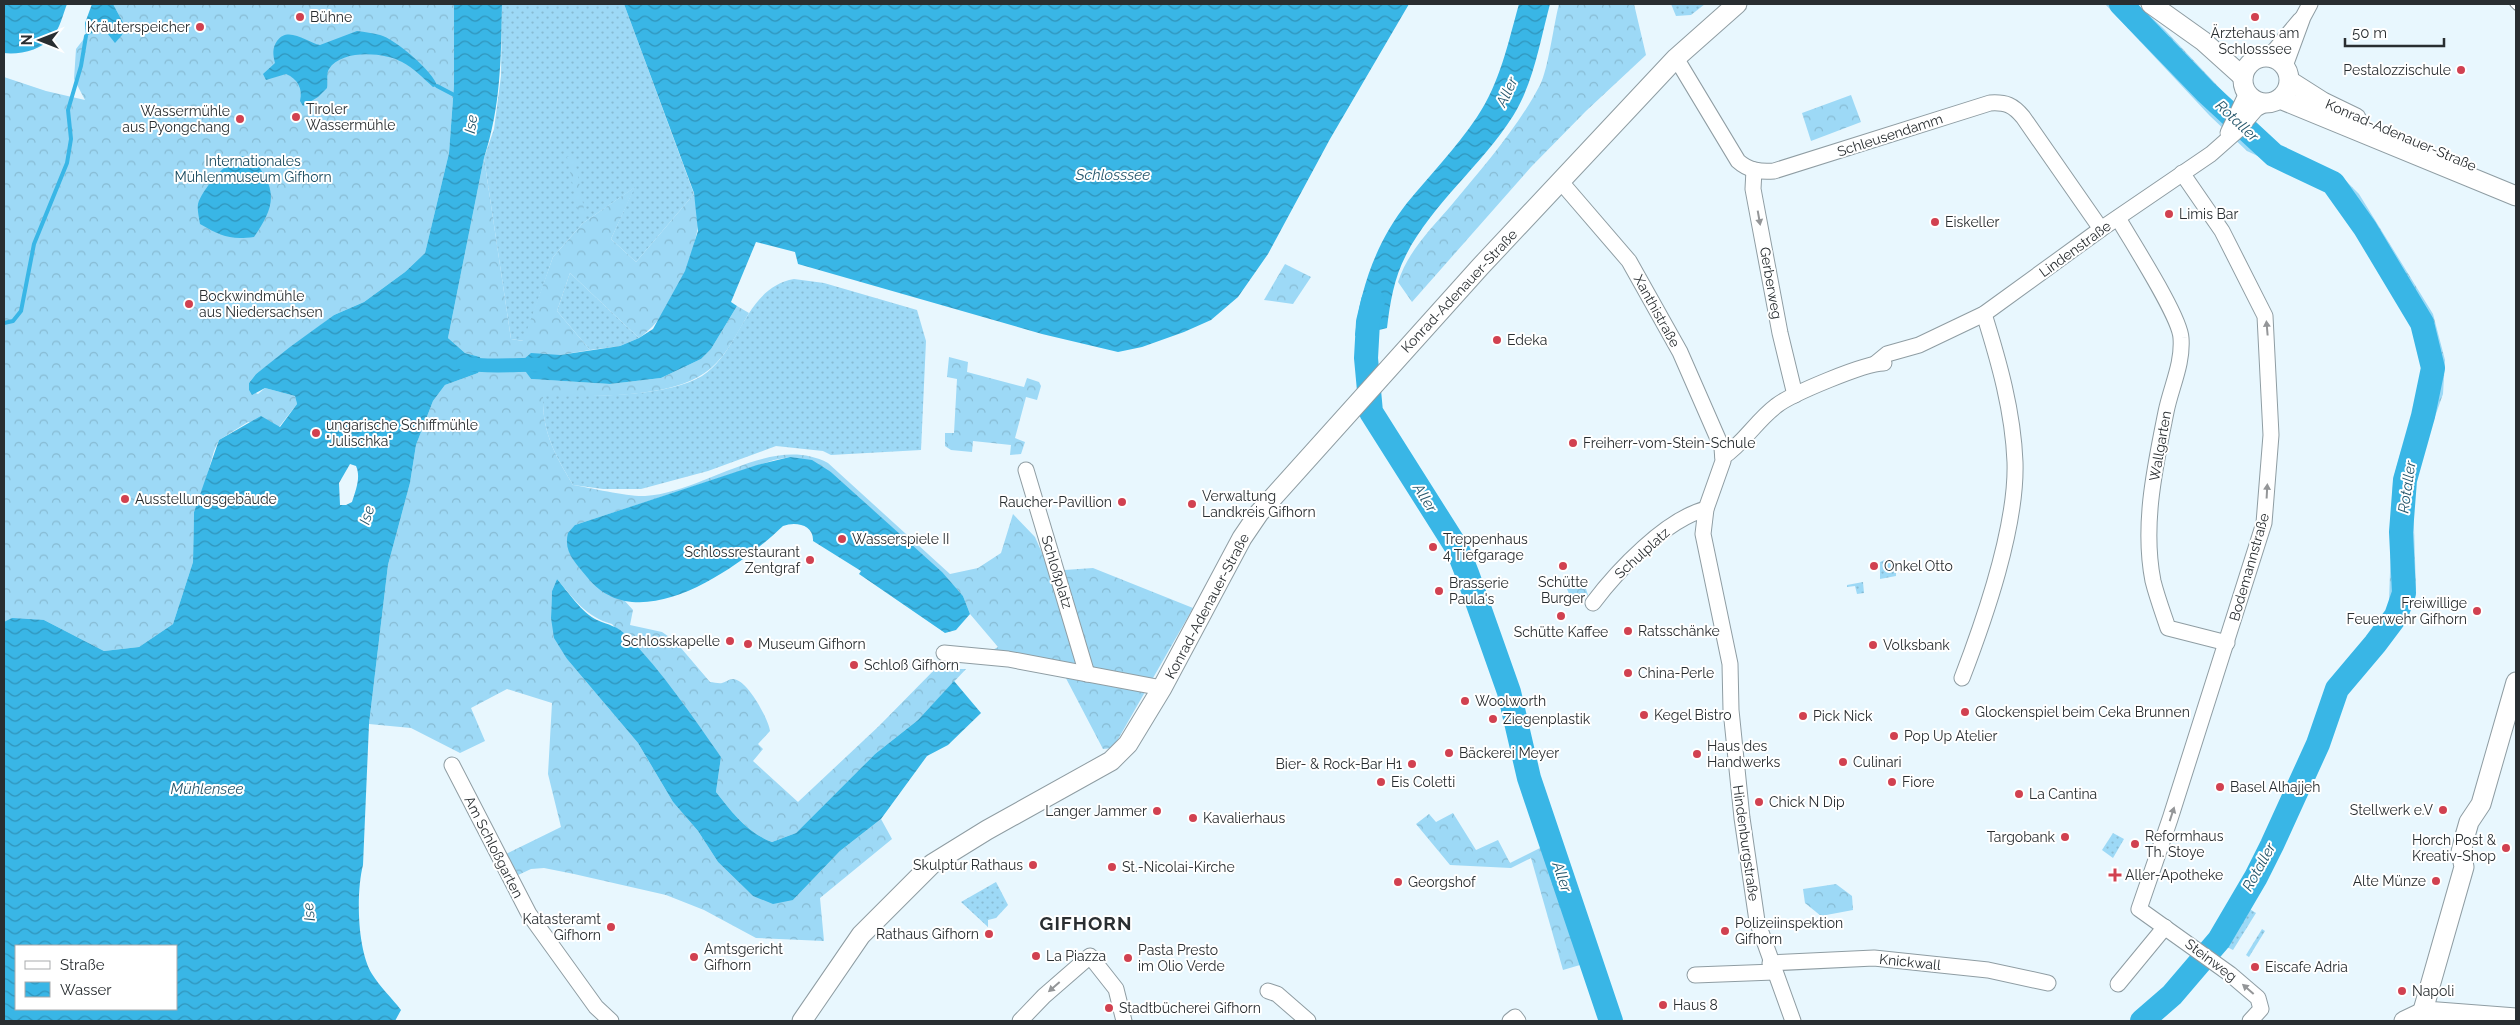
<svg xmlns="http://www.w3.org/2000/svg" width="2520" height="1025" font-family="Raleway,sans-serif">
<style>
.grass{fill:url(#grass-dots)}
.forest{fill:url(#forest-crowns)}
.water{fill:url(#water-waves);fill-rule:evenodd}
.lines{fill:none;stroke-linecap:round;stroke-linejoin:round}
.stream{stroke:#39b6e6;stroke-width:4}
.canal{stroke:#39b6e6;stroke-width:14}
.river{stroke:#39b6e6;stroke-width:24}
.minor-casing{stroke:#8f9da3;stroke-width:17}
.tertiary-casing{stroke:#8f9da3;stroke-width:21}
.minor{stroke:#fff;stroke-width:15}
.tertiary{stroke:#fff;stroke-width:19}
.rail-casing{stroke:#697175;stroke-width:5.5}
.rail{stroke:#fff;stroke-width:4;stroke-dasharray:11;stroke-linecap:butt}
.oneway{fill:#949698}
.poi-dot{fill:#d14150;stroke:#fff;stroke-width:2}
.labels{text-anchor:middle;dominant-baseline:central;stroke-width:4;stroke-linejoin:round;paint-order:stroke}
.poi-label{font-size:14px;fill:#292e31;stroke:#fff;text-anchor:start}
.street-label{font-size:14px;fill:#292e31;stroke:#fff}
.park-label{font-size:14px;fill:#17495e;stroke:#fff}
.water-label{font-size:15px;font-style:italic;fill:#27586d;stroke:#fff}
.district-label{font-size:19px;font-weight:bold;letter-spacing:1px;fill:#292e31;stroke:#fff}
</style>
<defs>
<pattern id="grass-dots" width="8" height="8" patternUnits="userSpaceOnUse" patternTransform="scale(1.25)"><rect width="8" height="8" fill="#9dd9f6"/><path d="M2 2h.1M6 6h.1" fill="none" stroke="#87bbd3" stroke-width="1.8" stroke-linecap="round"/></pattern>
<pattern id="forest-crowns" width="20" height="18" patternUnits="userSpaceOnUse" patternTransform="scale(1.25)"><rect width="20" height="18" fill="#9dd9f6"/><path d="M2 6a3 3 0 1 1 6 0M12 15a3 3 0 1 1 6 0" fill="none" stroke="#87bbd3"/></pattern>
<pattern id="water-waves" width="16" height="10" patternUnits="userSpaceOnUse" patternTransform="scale(1.25)"><rect width="16" height="10" fill="#39b6e6"/><path d="M0 5q4-4 8 0t8 0" fill="none" stroke="#3094bb"/></pattern>
</defs>
<rect width="100%" height="100%" fill="#e8f7fe"/>
<g class="grass">
<path d="M502,4H624L694,194L636,262L611,239L634,188L583,223L553,257L524,341L511,339L484,158L494,129L501,76Z"/>
<path d="M1671,4H1705L1691,15L1676,16Z"/>
<path d="M570,273L639,338L620,346L590,350L557,311Z"/>
<path d="M794,279L824,283L917,310L926,341L921,450L831,455L823,451L776,446L708,471L641,489H603L573,485C555,455 542,432 543,396C586,396 665,398 702,376C741,351 744,288 794,279Z"/>
<path d="M1889,558V562H1896V576L1880,579V562Z"/>
<path d="M1863,582L1864,593L1857,594L1855,586L1847,587V585Z"/>
<path d="M2113,833L2124,839L2113,858L2102,850Z"/>
<path d="M996,882L1008,905L996,918L988,920V927L961,902Z"/>
<path d="M2248,908L2256,913L2233,950L2225,946Z"/>
<path d="M2262,929L2265,931L2249,957L2246,955Z"/>
</g>
<g class="forest">
<path d="M113,4H454V85L449,153L425,253L405,272L364,302L334,315L256,374L249,383V390L258,394L265,388L295,396L297,404L279,427L248,422L219,440L214,451L203,490L194,512L193,562L173,624L139,647L104,651L44,620L4,622V77L46,91L85,100L74,79L76,49L86,36L95,32L107,33L111,36L125,26Z"/>
<path d="M1559,4H1634L1646,55L1586,111L1531,167L1412,302L1398,282C1409,249 1433,227 1454,202C1484,166 1518,127 1540,85C1548,70 1554,23 1559,4Z"/>
<path d="M2105,4H2137L2164,29L2262,133L2283,147L2313,161L2342,177L2359,194L2433,314L2445,360L2443,394L2417,468L2413,497L2416,589L2401,627L2342,698L2316,774L2278,856L2225,944L2184,997L2157,1021H2134L2185,971L2214,934L2251,872L2298,772L2319,715L2338,673L2380,624L2389,603L2393,480L2401,451L2425,387L2424,351L2385,276L2331,194L2317,184L2247,151L2210,116Z"/>
<path d="M1851,95L1861,122L1811,141L1802,113Z"/>
<path d="M574,156L586,219L580,220L567,157Z"/>
<path d="M484,158L511,339L523,341L553,257L583,223L635,187L611,239L636,262L694,194C697,206 700,219 697,232C689,269 671,316 639,338L570,273L557,311L590,350L560,355L529,356L523,367L531,379L610,384L661,378L701,359L711,349L737,306L749,313C738,331 727,355 710,369C673,400 589,396 543,396C542,432 555,455 573,485C591,488 629,497 645,496C705,492 771,433 828,463L950,574L978,568L1001,553L1013,514L1035,537L1050,571L1093,568L1193,608L1113,748L1103,749L1058,663L989,652L998,647L970,614L963,596L942,573L831,472L790,457L774,460L575,525L608,595L624,600L633,610L630,625L662,632L675,641L710,682C714,682 719,684 722,683C726,682 729,679 733,679C747,679 769,720 770,731L758,744L763,749L753,761L798,802L879,726L941,663L952,669H966L918,720L875,754L796,833L772,842C746,832 733,813 716,792L721,757L612,624C586,617 574,599 557,579L552,591L551,618L567,659L638,743L673,802L698,831L718,862L753,896L793,900L840,851L881,819L892,839L820,898L824,941L756,938L704,910L666,895L574,874L544,868L531,869L516,876L506,854L561,827L548,774L552,703L507,689L471,708L485,741L460,753L411,728L369,724L388,565L410,483L416,445L433,401L445,385L478,373L480,357L465,353L448,338Z"/>
<path d="M1285,264L1311,277L1293,304L1264,300Z"/>
<path d="M949,357L968,362L967,372L1024,387L1027,378L1039,382L1041,386L1037,400L1026,397L1015,438L1025,442L1021,454L1010,455L1011,445L973,441L972,452L951,450L945,446V433H954L957,379L947,377Z"/>
<path d="M1584,583L1588,595L1572,601L1567,589Z"/>
<path d="M1453,813L1476,850L1498,840L1510,863L1544,846L1580,965L1563,970L1531,858L1511,868L1450,865L1416,824L1429,814L1436,822Z"/>
<path d="M1836,884L1852,896L1853,910L1821,916L1805,903L1803,889Z"/>
</g>
<g class="water">
<path d="M4,4H67C63,14 60,29 52,37C42,50 19,55 4,53Z"/>
<path d="M92,4H113L125,26L122,35L115,43L107,33L95,32L86,36L85,23Z"/>
<path d="M454,4H502C501,58 501,106 484,158L448,338L465,353L480,357L481,367L478,373L445,385L433,401L416,445L410,483L388,565L369,724L363,865C356,892 357,949 372,974C380,987 392,998 401,1010L395,1021H4V622L12,618L44,620L104,651L139,647L173,624L193,562L194,512L219,440L261,416L280,427L297,404L295,396L265,388L252,395L249,390V383L256,374L290,347L334,315L364,302L405,272L425,253L449,153L454,85ZM350,464L356,466C361,477 356,490 352,502L346,505H340L339,483ZM16,946H176V1009H16Z"/>
<path d="M624,4H1409L1330,139L1268,254L1238,297L1211,320L1184,332L1142,347L1118,352L1042,334L798,264L795,252L756,242L731,302L737,306L711,349L701,359L661,378L610,384L531,379L523,368V360L531,353L560,355L620,346L639,338L653,329L685,271L698,231L694,193Z"/>
<path d="M1519,4H1550C1540,41 1534,82 1513,116C1482,165 1432,204 1406,255C1394,278 1390,303 1387,328L1355,336C1360,288 1377,241 1407,203C1431,174 1456,148 1477,117C1500,83 1508,43 1519,4Z"/>
<path d="M357,31C365,32 373,33 380,35C394,38 435,73 437,86L433,87C423,78 414,68 402,62C385,52 341,49 329,69C326,73 328,82 327,88L318,97L303,106L300,101C303,89 298,79 286,74L266,80L263,74L275,63C273,55 272,48 277,41C288,25 308,43 320,45Z"/>
<path d="M240,156C251,157 255,161 261,170C279,196 270,213 254,237C229,240 221,236 200,224C199,217 197,210 198,204C202,189 227,162 240,156Z"/>
<path d="M790,457L812,460L831,472L942,572L963,596L970,614L956,630L945,633L859,574L861,571L813,541C814,525 796,521 783,526C741,566 638,642 587,577C576,563 563,552 568,533L575,525L757,465Z"/>
<path d="M557,579C568,592 582,613 597,620C608,625 618,626 627,636C663,672 692,716 721,757L716,792C733,813 746,832 772,842L796,833L875,754L918,720L954,681L981,713L948,745L927,756L881,819L840,851L793,900L773,904L753,896L718,862L698,831L673,802L638,743L567,659L554,638L551,618L552,591Z"/>
</g>
<g class="lines">
<g class="stream">
<path d="M437,86L458,97"/>
<path d="M4,323L13,321L21,311L34,244L67,163L71,139L68,110L81,66L86,36"/>
</g>
<path class="canal" d="M463,363C488,368 515,364 541,365"/>
<g class="river">
<path d="M2121,4L2206,92L2274,155L2333,183L2365,228L2422,323L2433,368L2423,416L2405,480L2401,532L2404,593L2396,616L2375,644L2337,689L2318,744L2272,845L2256,877L2219,940L2172,995L2142,1021"/>
<path d="M1373,301L1368,322L1366,358L1371,412L1457,548L1468,576L1509,692L1529,778L1611,1021"/>
</g>
<defs>
<g id="minor">
<path d="M2267,57L2275,50L2300,20"/>
<path d="M1676,58L1738,161C1749,171 1761,172 1774,171L1990,103C2006,102 2013,105 2023,117L2101,229"/>
<path d="M2285,66L2303,17L2310,4"/>
<path d="M2228,133L2247,93"/>
<path d="M1754,170L1753,189L1780,333L1795,395"/>
<path d="M2182,173L2222,231L2265,316L2271,435L2264,523L2170,819L2139,909L2230,974L2258,998L2261,1009L2250,1021"/>
<path d="M1561,182L1629,261L1680,352L1722,448L1723,461L1706,509L1703,534L1730,664L1731,710L1742,818L1757,921L1793,1021"/>
<path d="M2118,218C2131,241 2180,316 2181,338C2183,364 2171,387 2166,412C2155,467 2142,525 2153,581C2157,597 2163,613 2168,628L2227,643"/>
<path d="M1876,363L1887,354L1919,345L1984,314L2101,229L2211,154L2237,131L2256,109L2265,104"/>
<path d="M1723,457C1744,443 1756,421 1776,406C1791,394 1865,363 1884,363"/>
<path d="M1026,470L1087,674"/>
<path d="M1593,603C1617,571 1666,519 1706,509"/>
<path d="M944,653L1008,659L1162,688"/>
<path d="M1962,678C1985,618 2017,527 2015,462C2013,411 1999,362 1984,314"/>
<path d="M452,765L529,914L596,1007L611,1021"/>
<path d="M1770,963L1874,958L1988,970L2048,983"/>
<path d="M1695,975L1774,972"/>
<path d="M2118,984L2165,927"/>
<path d="M1268,991L1277,994L1308,1021"/>
<path d="M1020,1021L1044,996L1090,956L1116,989L1124,1021"/>
<path d="M1510,1021L1515,1017L1518,1021"/>
</g>
<g id="tertiary">
<path d="M2151,4L2203,41L2243,77"/>
<circle cx="2266" cy="80" r="23"/>
<path d="M2290,81L2323,102L2356,118"/>
<path d="M2280,99L2516,196"/>
<path d="M2425,1011L2516,1018"/>
<path d="M802,1021L861,935L932,864L987,830L1111,761L1128,744L1162,688L1242,538L1259,513L1480,267L1676,58L1737,4"/>
<path d="M2404,1021L2425,1011"/>
<path d="M2420,1021L2464,867L2461,852L2465,836L2469,822L2481,804L2516,682"/>
</g>
</defs>
<use href="#minor" class="minor-casing"/>
<use href="#tertiary" class="tertiary-casing"/>
<use href="#minor" class="minor"/>
<use href="#tertiary" class="tertiary"/>
<defs>
<path id="rail" d="M2512,4L2516,8"/>
</defs>
<use href="#rail" class="rail-casing"/>
<use href="#rail" class="rail"/>
</g>
<defs><path id="oneway-solid" d="M-6-.8H1V-3.2L6.5 0L1 3.2V.8H-6Z" transform="scale(1.25)"/></defs>
<g class="oneway">
<use href="#oneway-solid" transform="translate(1759 218) rotate(80)"/>
<use href="#oneway-solid" transform="translate(2267 328) rotate(-95)"/>
<use href="#oneway-solid" transform="translate(2267 491) rotate(-87)"/>
<use href="#oneway-solid" transform="translate(2172 814) rotate(-72)"/>
<use href="#oneway-solid" transform="translate(1054 987) rotate(139)"/>
<use href="#oneway-solid" transform="translate(2248 989) rotate(-139)"/>
</g>
<g class="poi-dot">
<circle cx="300" cy="17" r="5"/>
<circle cx="2255" cy="17" r="5"/>
<circle cx="200" cy="27" r="5"/>
<circle cx="2461" cy="70" r="5"/>
<circle cx="296" cy="117" r="5"/>
<circle cx="240" cy="119" r="5"/>
<circle cx="2169" cy="214" r="5"/>
<circle cx="1935" cy="222" r="5"/>
<circle cx="189" cy="304" r="5"/>
<circle cx="1497" cy="340" r="5"/>
<circle cx="316" cy="433" r="5"/>
<circle cx="1573" cy="443" r="5"/>
<circle cx="125" cy="499" r="5"/>
<circle cx="1122" cy="502" r="5"/>
<circle cx="1192" cy="504" r="5"/>
<circle cx="842" cy="539" r="5"/>
<circle cx="1433" cy="547" r="5"/>
<circle cx="810" cy="560" r="5"/>
<circle cx="1563" cy="566" r="5"/>
<circle cx="1874" cy="566" r="5"/>
<circle cx="1439" cy="591" r="5"/>
<circle cx="2477" cy="611" r="5"/>
<circle cx="1561" cy="616" r="5"/>
<circle cx="1628" cy="631" r="5"/>
<circle cx="730" cy="641" r="5"/>
<circle cx="748" cy="644" r="5"/>
<circle cx="1873" cy="645" r="5"/>
<circle cx="854" cy="665" r="5"/>
<circle cx="1628" cy="673" r="5"/>
<circle cx="1465" cy="701" r="5"/>
<circle cx="1965" cy="712" r="5"/>
<circle cx="1644" cy="715" r="5"/>
<circle cx="1803" cy="716" r="5"/>
<circle cx="1493" cy="719" r="5"/>
<circle cx="1894" cy="736" r="5"/>
<circle cx="1449" cy="753" r="5"/>
<circle cx="1697" cy="754" r="5"/>
<circle cx="1843" cy="762" r="5"/>
<circle cx="1412" cy="764" r="5"/>
<circle cx="1381" cy="782" r="5"/>
<circle cx="1892" cy="782" r="5"/>
<circle cx="2220" cy="787" r="5"/>
<circle cx="2019" cy="794" r="5"/>
<circle cx="1759" cy="802" r="5"/>
<circle cx="2443" cy="810" r="5"/>
<circle cx="1157" cy="811" r="5"/>
<circle cx="1193" cy="818" r="5"/>
<circle cx="2065" cy="837" r="5"/>
<circle cx="2135" cy="844" r="5"/>
<circle cx="2506" cy="848" r="5"/>
<circle cx="1033" cy="865" r="5"/>
<circle cx="1112" cy="867" r="5"/>
<path d="M2112.5 867.5h5v5h5v5h-5v5h-5v-5h-5v-5h5z"/>
<circle cx="2436" cy="881" r="5"/>
<circle cx="1398" cy="882" r="5"/>
<circle cx="611" cy="927" r="5"/>
<circle cx="1725" cy="931" r="5"/>
<circle cx="989" cy="934" r="5"/>
<circle cx="1036" cy="956" r="5"/>
<circle cx="694" cy="957" r="5"/>
<circle cx="1128" cy="958" r="5"/>
<circle cx="2255" cy="967" r="5"/>
<circle cx="2402" cy="991" r="5"/>
<circle cx="1663" cy="1005" r="5"/>
<circle cx="1109" cy="1008" r="5"/>
</g>
<g class="labels">
<g class="poi-label">
<text x="310" y="17">Bühne</text>
<text x="190" y="27" text-anchor="end">Kräuterspeicher</text>
<text x="2255" y="33" text-anchor="middle">Ärztehaus am<tspan x="2255" dy="16">Schlosssee</tspan></text>
<text x="2451" y="70" text-anchor="end">Pestalozzischule</text>
<text x="306" y="109">Tiroler<tspan x="306" dy="16">Wassermühle</tspan></text>
<text x="230" y="111" text-anchor="end">Wassermühle<tspan x="230" dy="16">aus Pyongchang</tspan></text>
<text x="2179" y="214">Limis Bar</text>
<text x="1945" y="222">Eiskeller</text>
<text x="199" y="296">Bockwindmühle<tspan x="199" dy="16">aus Niedersachsen</tspan></text>
<text x="1507" y="340">Edeka</text>
<text x="326" y="425">ungarische Schiffmühle<tspan x="326" dy="16">"Julischka"</tspan></text>
<text x="1583" y="443">Freiherr-vom-Stein-Schule</text>
<text x="1202" y="496">Verwaltung<tspan x="1202" dy="16">Landkreis Gifhorn</tspan></text>
<text x="135" y="499">Ausstellungsgebäude</text>
<text x="1112" y="502" text-anchor="end">Raucher-Pavillion</text>
<text x="852" y="539">Wasserspiele II</text>
<text x="1443" y="539">Treppenhaus<tspan x="1443" dy="16">4 Tiefgarage</tspan></text>
<text x="800" y="552" text-anchor="end">Schlossrestaurant<tspan x="800" dy="16">Zentgraf</tspan></text>
<text x="1884" y="566">Onkel Otto</text>
<text x="1563" y="582" text-anchor="middle">Schütte<tspan x="1563" dy="16">Burger</tspan></text>
<text x="1449" y="583">Brasserie<tspan x="1449" dy="16">Paula's</tspan></text>
<text x="2467" y="603" text-anchor="end">Freiwillige<tspan x="2467" dy="16">Feuerwehr Gifhorn</tspan></text>
<text x="1638" y="631">Ratsschänke</text>
<text x="1561" y="632" text-anchor="middle">Schütte Kaffee</text>
<text x="720" y="641" text-anchor="end">Schlosskapelle</text>
<text x="758" y="644">Museum Gifhorn</text>
<text x="1883" y="645">Volksbank</text>
<text x="864" y="665">Schloß Gifhorn</text>
<text x="1638" y="673">China-Perle</text>
<text x="1475" y="701">Woolworth</text>
<text x="1975" y="712">Glockenspiel beim Ceka Brunnen</text>
<text x="1654" y="715">Kegel Bistro</text>
<text x="1813" y="716">Pick Nick</text>
<text x="1503" y="719">Ziegenplastik</text>
<text x="1904" y="736">Pop Up Atelier</text>
<text x="1707" y="746">Haus des<tspan x="1707" dy="16">Handwerks</tspan></text>
<text x="1459" y="753">Bäckerei Meyer</text>
<text x="1853" y="762">Culinari</text>
<text x="1402" y="764" text-anchor="end">Bier- &amp; Rock-Bar H1</text>
<text x="1391" y="782">Eis Coletti</text>
<text x="1902" y="782">Fiore</text>
<text x="2230" y="787">Basel Alhajjeh</text>
<text x="2029" y="794">La Cantina</text>
<text x="1769" y="802">Chick N Dip</text>
<text x="2433" y="810" text-anchor="end">Stellwerk e.V</text>
<text x="1147" y="811" text-anchor="end">Langer Jammer</text>
<text x="1203" y="818">Kavalierhaus</text>
<text x="2145" y="836">Reformhaus<tspan x="2145" dy="16">Th. Stoye</tspan></text>
<text x="2055" y="837" text-anchor="end">Targobank</text>
<text x="2496" y="840" text-anchor="end">Horch Post &amp;<tspan x="2496" dy="16">Kreativ-Shop</tspan></text>
<text x="1023" y="865" text-anchor="end">Skulptur Rathaus</text>
<text x="1122" y="867">St.-Nicolai-Kirche</text>
<text x="2125" y="875">Aller-Apotheke</text>
<text x="2426" y="881" text-anchor="end">Alte Münze</text>
<text x="1408" y="882">Georgshof</text>
<text x="601" y="919" text-anchor="end">Katasteramt<tspan x="601" dy="16">Gifhorn</tspan></text>
<text x="1735" y="923">Polizeiinspektion<tspan x="1735" dy="16">Gifhorn</tspan></text>
<text x="979" y="934" text-anchor="end">Rathaus Gifhorn</text>
<text x="704" y="949">Amtsgericht<tspan x="704" dy="16">Gifhorn</tspan></text>
<text x="1138" y="950">Pasta Presto<tspan x="1138" dy="16">im Olio Verde</tspan></text>
<text x="1046" y="956">La Piazza</text>
<text x="2265" y="967">Eiscafe Adria</text>
<text x="2412" y="991">Napoli</text>
<text x="1673" y="1005">Haus 8</text>
<text x="1119" y="1008">Stadtbücherei Gifhorn</text>
</g>
<g class="street-label">
<text transform="translate(1890 135) rotate(-18)">Schleusendamm</text>
<text transform="translate(2401 135) rotate(23)">Konrad-Adenauer-Straße</text>
<text transform="translate(2075 249) rotate(-36)">Lindenstraße</text>
<text transform="translate(1771 283) rotate(80)">Gerberweg</text>
<text transform="translate(1459 291) rotate(-47)">Konrad-Adenauer-Straße</text>
<text transform="translate(1657 311) rotate(61)">Xanthistraße</text>
<text transform="translate(2160 446) rotate(-80)">Wallgarten</text>
<text transform="translate(1642 553) rotate(-42)">Schulplatz</text>
<text transform="translate(2249 567) rotate(-74)">Bodemannstraße</text>
<text transform="translate(1057 572) rotate(73)">Schloßplatz</text>
<text transform="translate(1207 606) rotate(-62)">Konrad-Adenauer-Straße</text>
<text transform="translate(1746 843) rotate(82)">Hindenburgstraße</text>
<text transform="translate(494 847) rotate(63)">Am Schloßgarten</text>
<text transform="translate(2211 960) rotate(37)">Steinweg</text>
<text transform="translate(1910 962) rotate(6)">Knickwall</text>
</g>
<g class="park-label">
<text x="253" y="161">Internationales<tspan x="253" dy="16">Mühlenmuseum Gifhorn</tspan></text>
</g>
<g class="water-label">
<text transform="translate(1507 92) rotate(-65)">Aller</text>
<text transform="translate(2237 121) rotate(43)">Rotaller</text>
<text transform="translate(471 124) rotate(-82)">Ise</text>
<text x="1113" y="175">Schlosssee</text>
<text transform="translate(2407 487) rotate(-82)">Rotaller</text>
<text transform="translate(1425 498) rotate(58)">Aller</text>
<text transform="translate(367 515) rotate(-73)">Ise</text>
<text x="207" y="789">Mühlensee</text>
<text transform="translate(2259 867) rotate(-61)">Rotaller</text>
<text transform="translate(1562 877) rotate(71)">Aller</text>
<text transform="translate(309 912) rotate(-96)">Ise</text>
</g>
<g class="district-label">
<text x="1086" y="923">GIFHORN</text>
</g>
</g>
<rect width="2520" height="1025" fill="none" stroke="#292e31" stroke-width="10"/>
<rect x="15" y="945" width="162" height="65" fill="#ffffff" stroke="#a9abad"/>
<rect x="25" y="961" width="25" height="8" fill="#ffffff" stroke="#a9abad"/>
<text x="60" y="970" font-size="15" fill="#292e31">Straße</text>
<rect x="25" y="982" width="25" height="15" fill="url(#water-waves)" stroke="#a9abad"/>
<text x="60" y="995" font-size="15" fill="#292e31">Wasser</text>
<g transform="translate(40 40) rotate(270)" stroke="#ffffff" stroke-width="4" paint-order="stroke">
<path d="M0-4L9 19L0 12L-9 19Z" fill="#292e31"/>
<text y="-8" font-size="14" font-weight="bold" text-anchor="middle" fill="#292e31">N</text>
</g>
<path d="M2345 38v8h99v-8" fill="none" stroke="#292e31" stroke-width="2.5"/>
<text x="2352" y="38" font-size="15" fill="#292e31" stroke="#ffffff" stroke-width="4" paint-order="stroke">50 m</text>
</svg>
